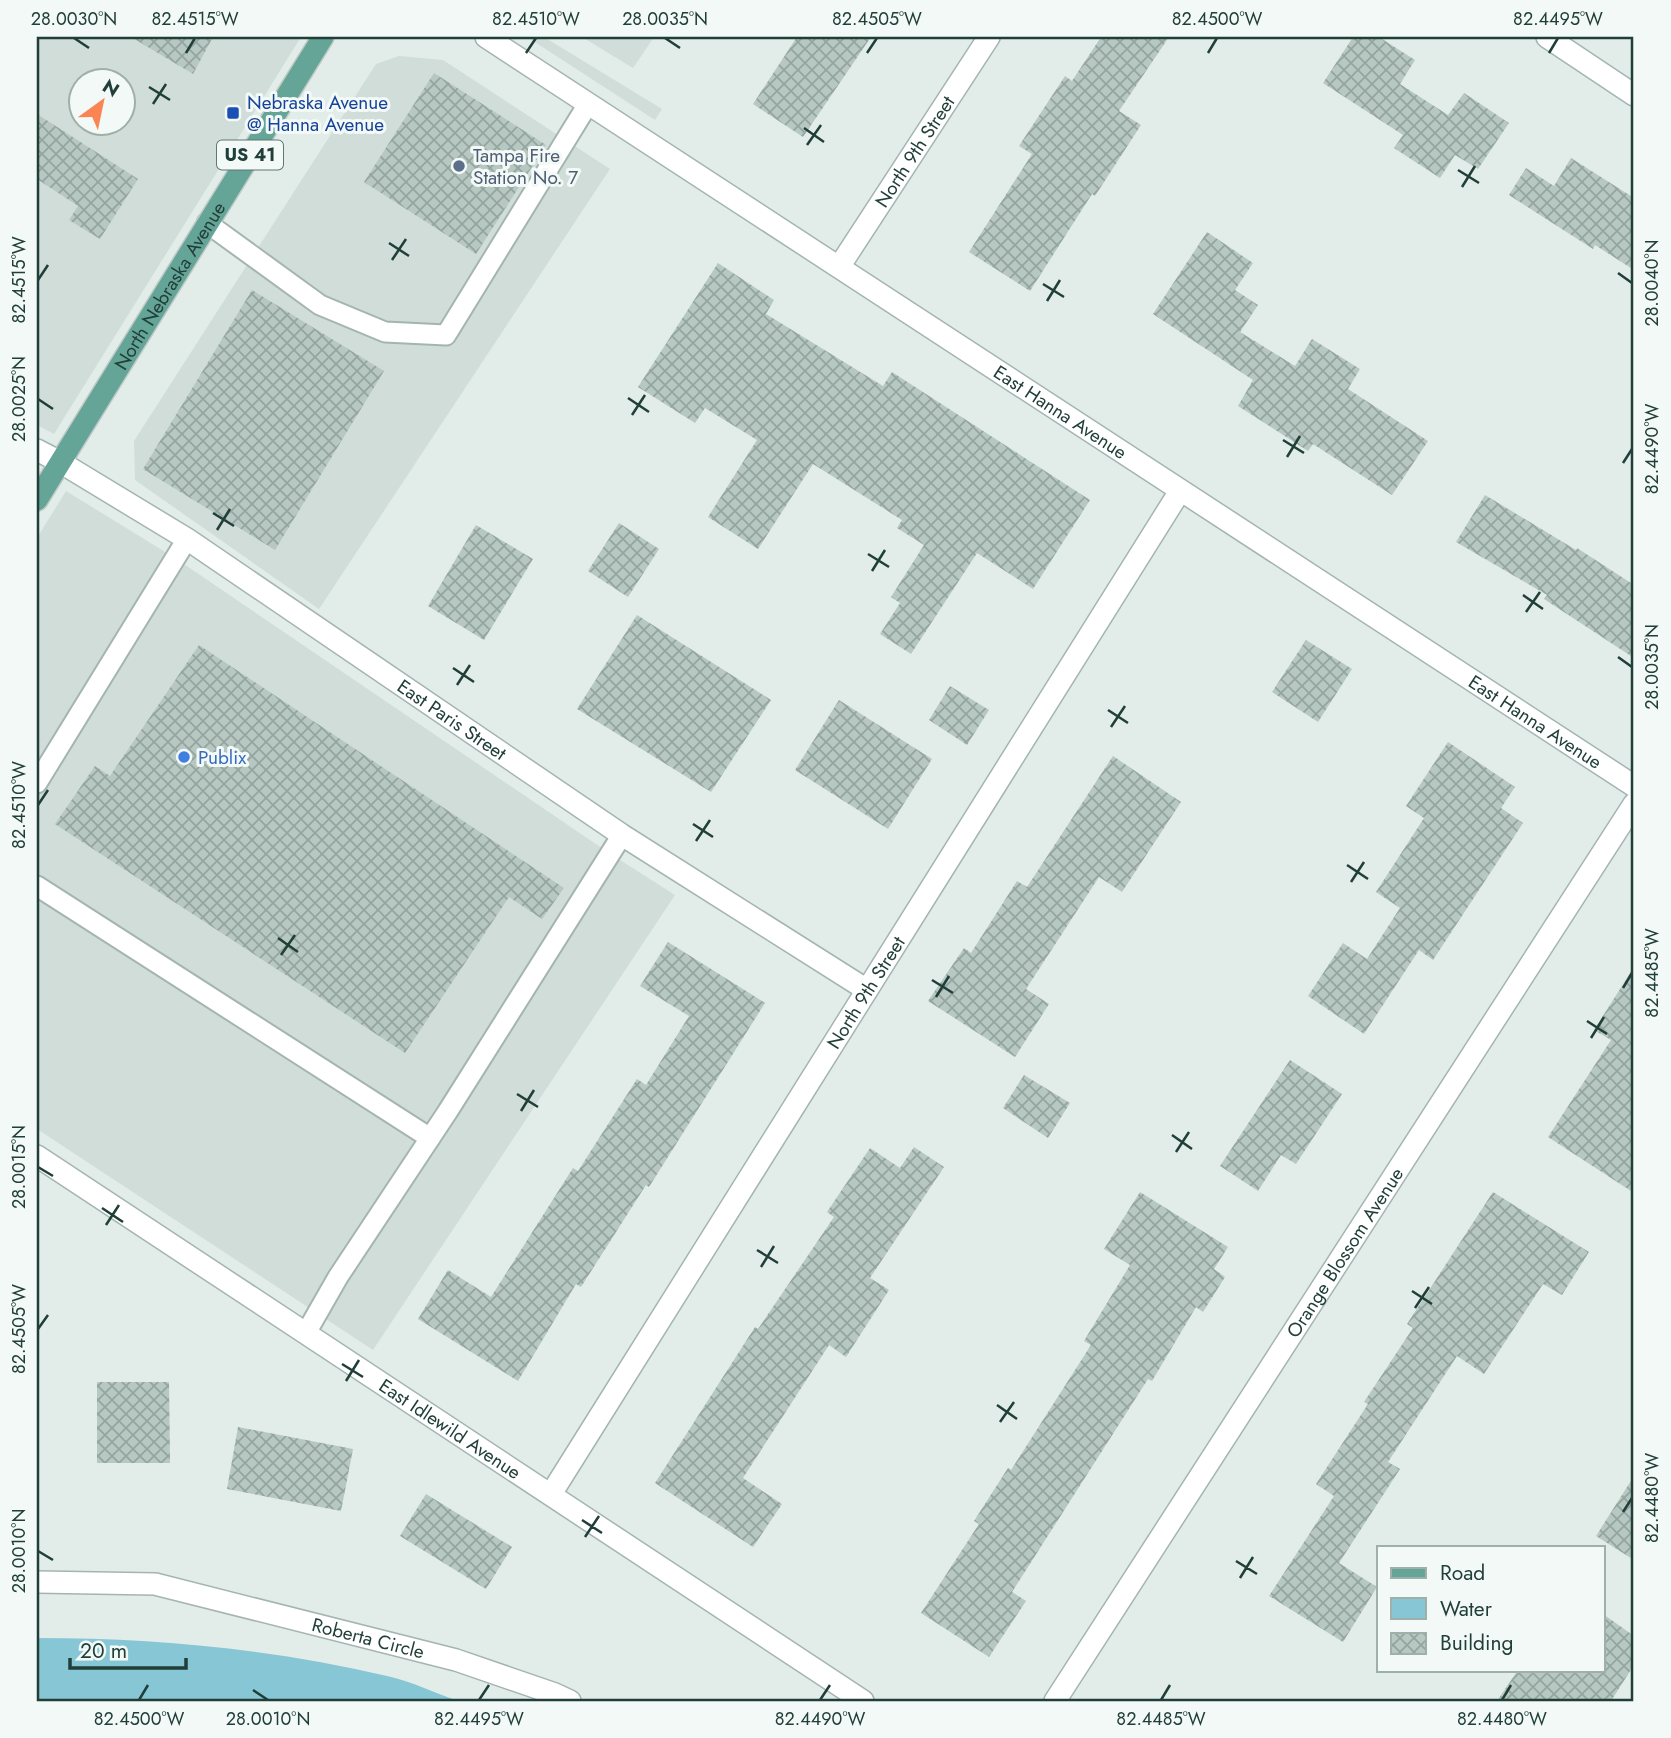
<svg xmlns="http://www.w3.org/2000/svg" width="1671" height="1738" font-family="Jost,sans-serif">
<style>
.built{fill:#d0ddd8;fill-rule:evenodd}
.water{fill:#87c6d5}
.building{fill:url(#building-cross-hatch)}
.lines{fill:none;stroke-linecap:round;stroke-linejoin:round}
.service-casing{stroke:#a4b5b1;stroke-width:23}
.minor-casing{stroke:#a4b5b1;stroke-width:24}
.tertiary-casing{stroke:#a4b5b1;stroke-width:24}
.primary-casing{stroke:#c1c9c8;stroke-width:24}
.service{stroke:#fff;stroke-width:19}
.minor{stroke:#fff;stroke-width:21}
.tertiary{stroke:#fff;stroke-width:21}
.primary{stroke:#64a597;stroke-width:21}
.ticks{fill:none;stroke:#213f39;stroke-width:2.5}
.transit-dot{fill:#1a4fb4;stroke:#f3f9f6;stroke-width:2.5}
.service-dot{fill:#5c6f8a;stroke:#f3f9f6;stroke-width:2.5}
.shop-dot{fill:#3f7fe0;stroke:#f3f9f6;stroke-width:2.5}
.labels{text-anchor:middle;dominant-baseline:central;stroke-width:6;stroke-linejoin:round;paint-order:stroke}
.shield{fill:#f3f9f6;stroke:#607772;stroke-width:2}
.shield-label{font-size:18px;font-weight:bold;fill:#213f39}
.transit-label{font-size:19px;fill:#164399;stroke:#f3f9f6;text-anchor:start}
.street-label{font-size:19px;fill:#213f39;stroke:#f3f9f6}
.service-label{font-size:19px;fill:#4e5e75;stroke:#f3f9f6;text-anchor:start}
.shop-label{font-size:19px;fill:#366cbe;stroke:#f3f9f6;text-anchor:start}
.neatline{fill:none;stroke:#213f39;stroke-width:2.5}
.ticks-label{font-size:18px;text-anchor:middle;fill:#213f39}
</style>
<defs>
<pattern id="building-cross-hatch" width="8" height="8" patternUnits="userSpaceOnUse" patternTransform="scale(1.75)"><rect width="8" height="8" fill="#b7c8c2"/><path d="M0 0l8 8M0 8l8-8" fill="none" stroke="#94a49f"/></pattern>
</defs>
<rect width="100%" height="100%" fill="#e2ede9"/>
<g class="built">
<path d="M37,37H301L54,434L37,425ZM80,80H122V122H80Z"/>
<path d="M527,37H544L662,109L655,120Z"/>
<path d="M582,37H654L633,68Z"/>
<path d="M399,56L443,60L610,169L319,609L135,480L134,441L376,64Z"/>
<path d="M66,491L175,558L609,853L675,895L373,1350L37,1129V538Z"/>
</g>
<path class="water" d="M37,1638C154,1638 273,1649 387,1676C411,1681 435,1693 458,1701H37Z"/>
<g class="building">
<path d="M131,37H213L193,74Z"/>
<path d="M797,37H871L803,137L753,104Z"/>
<path d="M1101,37H1169L1119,111L1141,125L1095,196L1092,194L1030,291L969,252L1032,154L1019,146L1065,76L1072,81Z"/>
<path d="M1353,37H1379L1415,60L1400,84L1448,115L1464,93L1509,123L1478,169L1455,155L1440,178L1394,148L1403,135L1323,83Z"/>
<path d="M434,73L546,145L476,254L364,182Z"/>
<path d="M37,114L138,179L100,239L69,220L78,206L37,179Z"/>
<path d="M1571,158L1634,198V270L1595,245L1593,249L1509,195L1526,168L1554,186Z"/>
<path d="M1207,232L1253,263L1235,290L1258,305L1240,332L1295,366L1312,339L1360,369L1348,389L1428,441L1392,495L1313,444L1308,451L1238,406L1253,380L1153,314Z"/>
<path d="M718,263L774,300L766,314L883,386L892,372L1090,500L1033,589L977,553L911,654L880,634L900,603L891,597L924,545L897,528L902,520L813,464L758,549L708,517L757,440L705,408L695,423L638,387Z"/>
<path d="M252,290L384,371L275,550L143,469Z"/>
<path d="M1485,495L1576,550L1577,548L1634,585V658L1544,599L1547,595L1456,542Z"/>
<path d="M619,523L659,549L628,597L588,571Z"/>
<path d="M476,525L533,559L484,640L428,606Z"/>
<path d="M637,615L771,700L711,792L577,709Z"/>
<path d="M1306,640L1352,669L1318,722L1272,692Z"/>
<path d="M199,645L564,888L542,919L509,897L405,1053L55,824L95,766L110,776Z"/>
<path d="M950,686L989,710L967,745L929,720Z"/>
<path d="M839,700L932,759L888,829L795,770Z"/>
<path d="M1448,742L1515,787L1501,808L1523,823L1433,960L1419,950L1364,1034L1308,996L1343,943L1367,959L1400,908L1376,892L1424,818L1406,806Z"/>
<path d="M1113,756L1181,802L1122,892L1099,877L1026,989L1049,1004L1015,1057L928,1001L964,948L971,953L1017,881L1027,887Z"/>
<path d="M668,942L765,1003L649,1187L646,1185L581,1287L576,1284L518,1381L418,1319L448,1270L491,1297L573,1168L578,1171L637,1079L646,1085L689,1016L640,986Z"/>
<path d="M1634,967V1193L1548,1137L1611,1040L1594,1030Z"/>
<path d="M1290,1060L1342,1094L1296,1164L1281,1155L1258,1191L1220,1166Z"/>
<path d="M1024,1075L1070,1103L1048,1138L1003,1108Z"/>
<path d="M914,1147L944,1167L870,1278L889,1290L846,1357L829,1345L743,1478L782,1504L753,1547L655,1483L755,1327L758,1329L834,1217L827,1212L870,1148L900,1168Z"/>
<path d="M1140,1192L1228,1247L1214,1269L1225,1277L1203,1312L1196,1307L1152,1381L1148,1379L1012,1592L1026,1601L989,1657L921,1613L979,1524L974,1521L1008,1468L1011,1470L1091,1345L1084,1341L1130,1265L1104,1249Z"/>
<path d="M1493,1192L1589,1252L1562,1295L1543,1284L1484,1374L1457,1356L1388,1462L1400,1469L1339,1563L1377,1587L1343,1642L1269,1596L1334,1496L1316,1484L1368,1404L1364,1402L1413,1328L1407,1324Z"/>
<path d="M97,1382H169L170,1463H97Z"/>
<path d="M238,1427L353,1449L341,1511L227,1489Z"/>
<path d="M1634,1476V1560L1596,1536Z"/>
<path d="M426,1494L512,1547L486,1589L400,1536Z"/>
<path d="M1603,1614L1634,1636V1665L1611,1701H1497L1518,1670H1603Z"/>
</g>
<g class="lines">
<defs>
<g id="service">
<path d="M207,223L320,305L385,332L446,335L588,104"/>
<path d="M37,783L187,539"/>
<path d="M37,886L430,1138"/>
<path d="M306,1333L338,1277L448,1111L622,835"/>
</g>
<g id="minor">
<path d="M1547,37L1634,95"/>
<path id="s1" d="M839,267L989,37"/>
<path id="s2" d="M37,450L60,462L187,539L622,835L867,990"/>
<path id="s3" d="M37,1156L863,1701"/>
<path id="s4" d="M551,1494L1180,491"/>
<path id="s5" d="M37,1582L155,1584L456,1660L555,1694L570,1701"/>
<path id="s6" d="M1055,1701L1634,804"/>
</g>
<g id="tertiary">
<path id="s7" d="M486,37L1634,786"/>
</g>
<g id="primary">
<path id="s8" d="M37,500L323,37"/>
</g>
</defs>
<use href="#service" class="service-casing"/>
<use href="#minor" class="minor-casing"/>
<use href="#tertiary" class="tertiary-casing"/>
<use href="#primary" class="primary-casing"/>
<use href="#service" class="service"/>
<use href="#minor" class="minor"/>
<use href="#tertiary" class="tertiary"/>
<use href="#primary" class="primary"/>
</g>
<path class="ticks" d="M74,38L89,48M665,38L680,48M186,53L195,38M526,53L536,38M867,53L877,38M1208,53L1217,38M1549,53L1558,38M149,87L170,100M153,104L166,84M804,128L824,142M807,145L821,125M1458,170L1479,183M1462,187L1475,166M389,243L409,256M392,260L406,239M1618,273L1632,283M38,280L48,265M1043,284L1064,297M1047,301L1060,280M628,398L649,412M38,399L53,409M632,415L645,395M1283,440L1304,453M1287,457L1300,436M1623,463L1632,449M213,513L234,526M217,530L230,509M868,554L889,567M872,571L885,550M1523,595L1543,609M1526,612L1540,592M1618,657L1632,667M453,668L474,682M457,685L470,665M1108,710L1128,723M1111,727L1125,706M38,805L48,790M693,824L713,837M696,841L710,820M1347,865L1368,879M1351,882L1364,862M278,938L298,952M281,955L295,935M932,980L953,993M1623,988L1632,973M936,997L949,976M1587,1021L1607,1034M1591,1038L1604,1017M517,1094L538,1107M521,1111L534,1090M1172,1135L1192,1149M1176,1152L1189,1132M38,1167L53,1176M102,1208L123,1222M106,1225L119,1205M757,1250L778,1263M761,1267L774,1246M1412,1291L1432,1304M1415,1308L1429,1287M38,1329L48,1315M342,1364L363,1377M346,1381L359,1360M997,1405L1017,1419M1000,1422L1014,1402M1623,1512L1632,1498M582,1520L602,1533M585,1537L599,1516M38,1551L53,1560M1236,1561L1257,1574M1240,1578L1253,1557M253,1690L268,1700M139,1700L148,1685M479,1700L489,1685M820,1700L830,1685M1161,1700L1170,1685M1502,1700L1511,1685"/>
<rect class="transit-dot" x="226" y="106" width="14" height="14" rx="3.5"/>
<circle class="service-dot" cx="459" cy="166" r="7"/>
<circle class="shop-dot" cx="184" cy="757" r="7"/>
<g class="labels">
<rect class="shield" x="217" y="140.5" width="66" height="29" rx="5"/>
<g class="shield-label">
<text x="250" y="155">US 41</text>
</g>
<g class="transit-label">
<text x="247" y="102">Nebraska Avenue<tspan x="247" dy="22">@ Hanna Avenue</tspan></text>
</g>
<g class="street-label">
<text stroke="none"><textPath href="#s1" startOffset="138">North 9th Street</textPath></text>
<text stroke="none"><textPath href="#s8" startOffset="252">North Nebraska Avenue</textPath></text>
<text stroke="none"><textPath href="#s7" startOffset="686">East Hanna Avenue</textPath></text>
<text stroke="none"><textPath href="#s2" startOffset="495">East Paris Street</textPath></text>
<text stroke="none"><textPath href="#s7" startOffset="1253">East Hanna Avenue</textPath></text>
<text stroke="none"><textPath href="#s4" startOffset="592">North 9th Street</textPath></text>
<text stroke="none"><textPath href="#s6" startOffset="534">Orange Blossom Avenue</textPath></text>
<text stroke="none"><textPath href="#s3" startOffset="495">East Idlewild Avenue</textPath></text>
<text stroke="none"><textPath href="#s5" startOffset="338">Roberta Circle</textPath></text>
</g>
<g class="service-label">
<text x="473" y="155">Tampa Fire<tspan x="473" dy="22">Station No. 7</tspan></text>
</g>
<g class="shop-label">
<text x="198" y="757">Publix</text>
</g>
</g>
<rect width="1671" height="1738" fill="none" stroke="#f3f9f6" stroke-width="77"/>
<rect x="1377" y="1546" width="228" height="126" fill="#f3f9f6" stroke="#9fafaa" stroke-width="2"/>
<rect x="1391" y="1568" width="35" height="10" fill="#64a597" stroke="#9fafaa" stroke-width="2"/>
<text x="1440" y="1580" font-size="21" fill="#213f39">Road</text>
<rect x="1391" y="1598" width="35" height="21" fill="#87c6d5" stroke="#9fafaa" stroke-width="2"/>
<text x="1440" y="1616" font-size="21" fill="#213f39">Water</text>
<rect x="1391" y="1633" width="35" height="21" fill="url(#building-cross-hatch)" stroke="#9fafaa" stroke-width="2"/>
<text x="1440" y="1650" font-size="21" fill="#213f39">Building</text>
<g transform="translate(102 102) rotate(33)"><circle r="33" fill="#f3f9f6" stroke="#9fafaa" stroke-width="2"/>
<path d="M0-5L12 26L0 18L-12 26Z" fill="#fa8454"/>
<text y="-10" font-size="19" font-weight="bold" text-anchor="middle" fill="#213f39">N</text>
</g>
<path d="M70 1658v10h116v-10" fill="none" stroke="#213f39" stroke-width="3.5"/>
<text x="80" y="1658" font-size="21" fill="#213f39" stroke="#f3f9f6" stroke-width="5" paint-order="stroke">20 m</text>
<rect x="38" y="38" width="1594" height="1662" class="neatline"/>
<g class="ticks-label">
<text x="74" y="25">28.0030°N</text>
<text x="195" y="25">82.4515°W</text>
<text x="536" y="25">82.4510°W</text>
<text x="665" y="25">28.0035°N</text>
<text x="877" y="25">82.4505°W</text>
<text x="1217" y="25">82.4500°W</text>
<text x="1558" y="25">82.4495°W</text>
<text transform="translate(19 280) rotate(-90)" y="6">82.4515°W</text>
<text transform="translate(1652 283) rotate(-90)" y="6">28.0040°N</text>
<text transform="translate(19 399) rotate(-90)" y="6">28.0025°N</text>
<text transform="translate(1652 449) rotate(-90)" y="6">82.4490°W</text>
<text transform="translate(1652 667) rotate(-90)" y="6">28.0035°N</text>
<text transform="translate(19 805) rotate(-90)" y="6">82.4510°W</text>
<text transform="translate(1652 973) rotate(-90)" y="6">82.4485°W</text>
<text transform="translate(19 1167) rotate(-90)" y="6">28.0015°N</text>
<text transform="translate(19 1329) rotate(-90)" y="6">82.4505°W</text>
<text transform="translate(1652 1498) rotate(-90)" y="6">82.4480°W</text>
<text transform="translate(19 1551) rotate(-90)" y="6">28.0010°N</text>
<text x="139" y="1725">82.4500°W</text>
<text x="268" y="1725">28.0010°N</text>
<text x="479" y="1725">82.4495°W</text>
<text x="820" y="1725">82.4490°W</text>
<text x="1161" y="1725">82.4485°W</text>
<text x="1502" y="1725">82.4480°W</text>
</g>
</svg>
